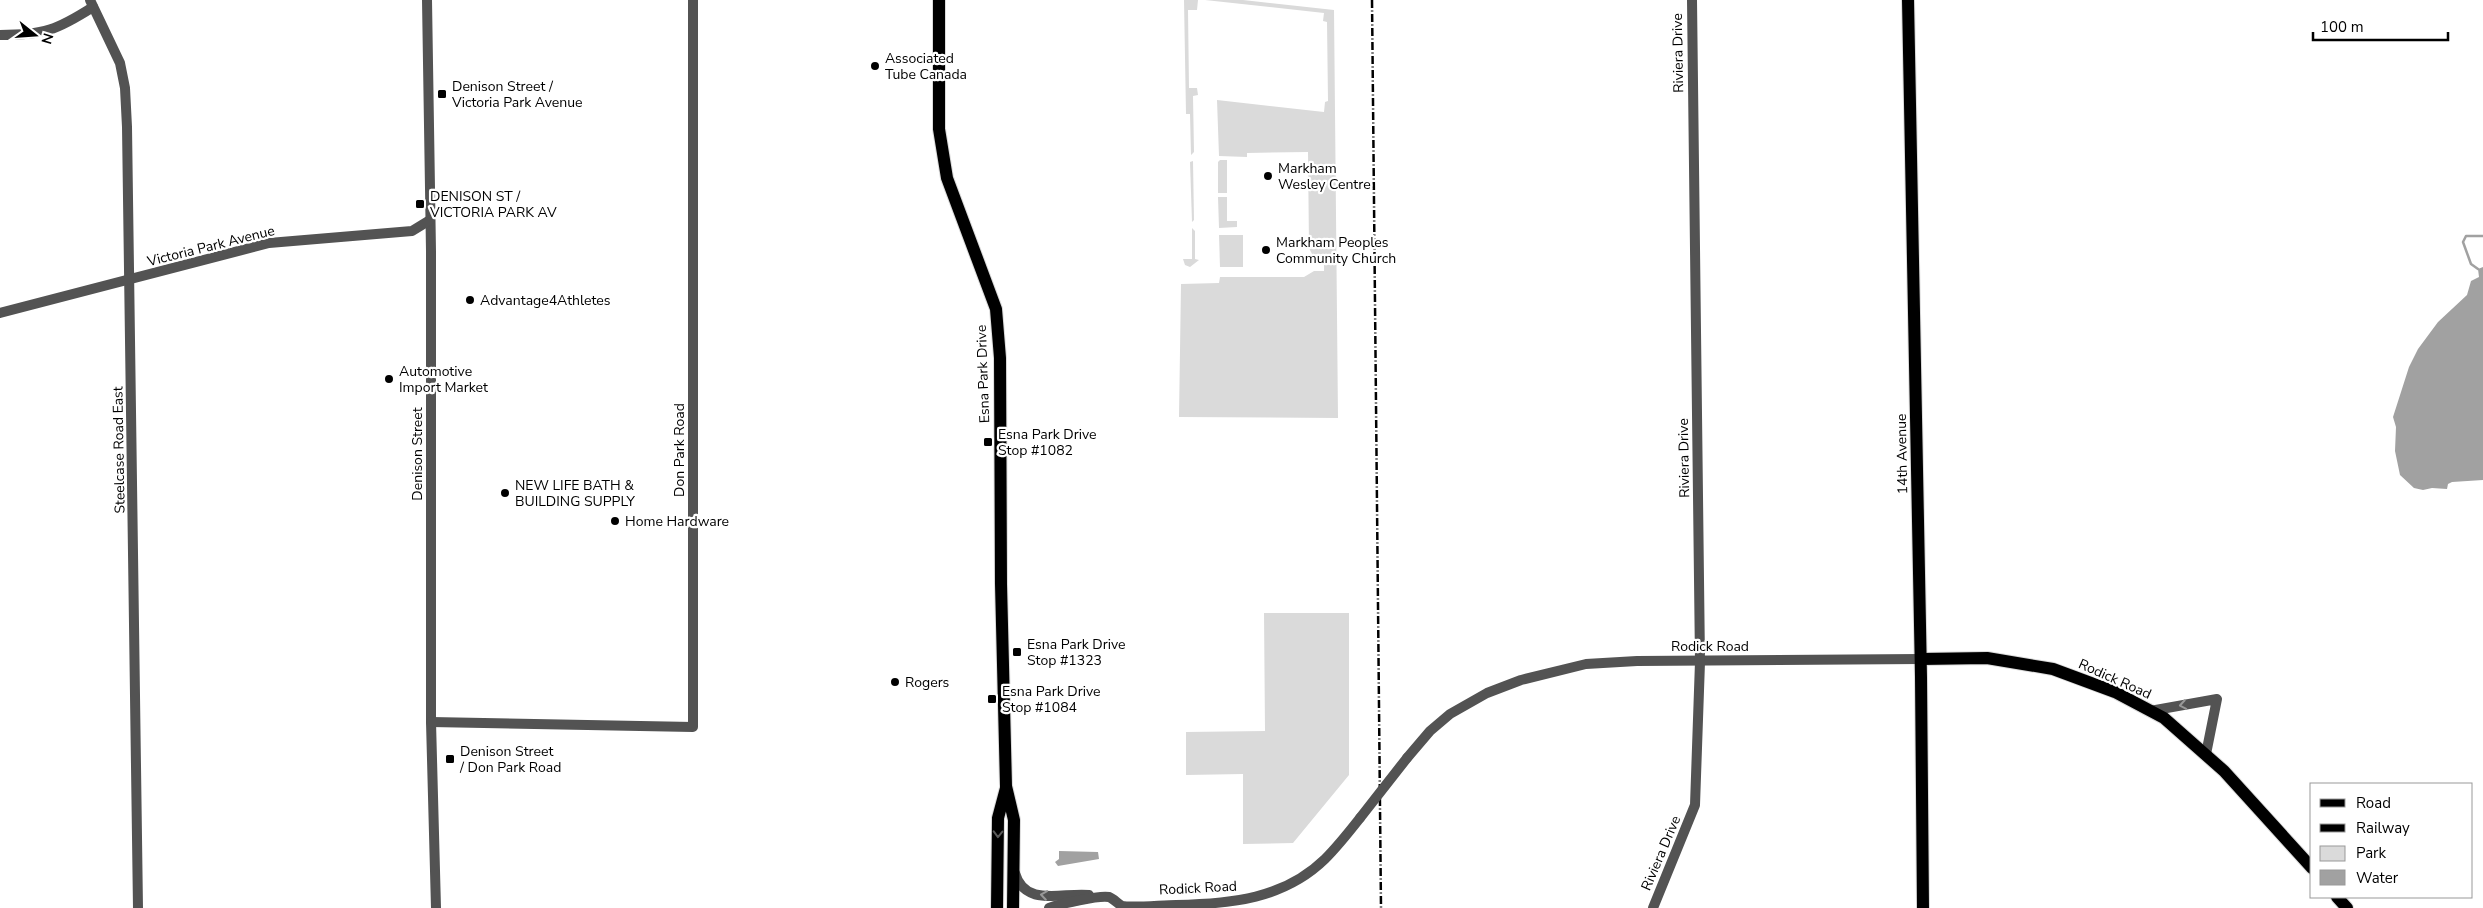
<svg xmlns="http://www.w3.org/2000/svg" width="2483" height="908" font-family="'Nunito Sans',sans-serif">
<style>
.green{fill:#dadada}
.water{fill:#a1a1a1}
.lines{fill:none;stroke-linecap:round;stroke-linejoin:round}
.stream{stroke:#a1a1a1;stroke-width:2.5}
.major-casing{stroke:#dbdbdb;stroke-width:14}
.minor{stroke:#535353;stroke-width:10}
.major{stroke:#000;stroke-width:12}
.rail{stroke:#000;stroke-width:2.5;stroke-dasharray:8 2.5 1 2.5;stroke-linecap:butt}
.minor-bridge{stroke:#535353;stroke-width:10}
.oneway{stroke:#989898}
.oneway2{stroke:#595959}
.poi-dot{fill:#000;stroke:#fff;stroke-width:2}
.labels{text-anchor:middle;dominant-baseline:central;stroke-width:4.5;stroke-linejoin:round;paint-order:stroke}
.street-label{font-size:14px;fill:#000;stroke:#fff}
.poi-label{font-size:14px;fill:#000;stroke:#fff;text-anchor:start}
</style>
<rect width="100%" height="100%" fill="#fff"/>
<g class="green">
<path d="M1184,0H1198L1197,10H1188L1189,88H1197L1198,95L1193,96L1194,152L1191,155L1190,114H1186Z"/>
<path d="M1205,0H1243L1334,10L1338,418L1179,417L1181,284L1219,283L1220,277H1304L1314,271H1324V260L1314,258L1309,248L1308,152L1247,153V157L1219,156L1217,100L1324,112L1325,102L1328,101L1327,22L1323,21L1324,13Z"/>
<path d="M1220,160H1227V193H1218V162Z"/>
<path d="M1193,161L1194,220L1192,222L1190,162Z"/>
<path d="M1218,197H1227V221H1237V227L1219,228Z"/>
<path d="M1192,228L1195,231V259L1199,260L1190,267L1185,265L1183,259H1192Z"/>
<path d="M1219,235H1243V267H1220Z"/>
<path d="M1264,613H1349V775L1293,843L1243,844V774L1186,775V732L1265,731Z"/>
</g>
<g class="water">
<path d="M2483,267V480L2452,482L2448,484L2447,489L2432,488L2423,490L2414,488L2400,475L2395,451L2396,427L2393,417L2409,367L2418,349L2438,322L2467,295L2471,281L2479,277L2478,269Z"/>
<path d="M1059,851L1098,852L1099,859L1058,866L1055,862L1059,859Z"/>
</g>
<g class="lines">
<path class="stream" d="M2478,269L2471,264L2463,242L2466,236H2483"/>
<defs>
<g id="major">
<path d="M939,0V129L947,178L996,309L1000,358L1001,584L1006,786L1014,820L1013,908"/>
<path d="M1908,0L1921,677L1923,908"/>
<path d="M1921,659L1987,658L2053,669L2115,692L2164,718L2224,771L2312,868"/>
<path d="M2337,897L2347,908"/>
<path d="M997,908L998,818L1006,788"/>
</g>
</defs>
<use href="#major" class="major-casing"/>
<g class="minor">
<path d="M90,0L120,63L125,88L127,127L138,908"/>
<path d="M427,0L431,251V722L436,908"/>
<path d="M0,35C44,35 57,30 93,7"/>
<path d="M0,313L269,243L412,231L430,220"/>
<path d="M2150,711L2217,699L2206,754"/>
<path d="M431,722L693,727V0"/>
<path d="M1407,758L1430,731L1450,714L1487,693L1521,680L1586,664L1637,661L1921,659"/>
<path d="M1015,873C1025,908 1063,892 1089,895"/>
<path d="M1049,908C1060,904 1099,895 1109,897C1114,899 1118,904 1122,906C1133,908 1163,905 1176,905C1231,904 1284,899 1325,859C1338,846 1349,832 1360,818"/>
<path d="M1653,908L1695,805L1700,662L1692,0"/>
</g>
<use href="#major" class="major"/>
<path class="rail" d="M1372,0L1381,908"/>
<path class="minor-bridge" d="M1360,818L1407,758"/>
</g>
<defs><path id="oneway-chevron" d="M-2-3.5L2.5 0L-2 3.5" fill="none" stroke-width="1.6" stroke-linecap="round" stroke-linejoin="round" transform="scale(1.25)"/></defs>
<g class="oneway">
<use href="#oneway-chevron" transform="translate(2183 705) rotate(170)"/>
<use href="#oneway-chevron" transform="translate(1044 895) rotate(-172)"/>
</g>
<use class="oneway2" href="#oneway-chevron" transform="translate(998 834) rotate(91)"/>
<g class="poi-dot">
<circle cx="875" cy="66" r="5"/>
<rect x="437" y="89" width="10" height="10" rx="2.5"/>
<circle cx="1268" cy="176" r="5"/>
<rect x="415" y="199" width="10" height="10" rx="2.5"/>
<circle cx="1266" cy="250" r="5"/>
<circle cx="470" cy="300" r="5"/>
<circle cx="389" cy="379" r="5"/>
<rect x="983" y="437" width="10" height="10" rx="2.5"/>
<circle cx="505" cy="493" r="5"/>
<circle cx="615" cy="521" r="5"/>
<rect x="1012" y="647" width="10" height="10" rx="2.5"/>
<circle cx="895" cy="682" r="5"/>
<rect x="987" y="694" width="10" height="10" rx="2.5"/>
<rect x="445" y="754" width="10" height="10" rx="2.5"/>
</g>
<g class="labels">
<g class="street-label">
<text transform="translate(1678 53) rotate(-91)">Riviera Drive</text>
<text transform="translate(211 246) rotate(-14)">Victoria Park Avenue</text>
<text transform="translate(983 374) rotate(-92)">Esna Park Drive</text>
<text transform="translate(119 450) rotate(-91)">Steelcase Road East</text>
<text transform="translate(679 450) rotate(-90)">Don Park Road</text>
<text transform="translate(417 454) rotate(-90)">Denison Street</text>
<text transform="translate(1902 454) rotate(-91)">14th Avenue</text>
<text transform="translate(1684 458) rotate(-91)">Riviera Drive</text>
<text x="1710" y="646">Rodick Road</text>
<text transform="translate(2115 679) rotate(24)">Rodick Road</text>
<text transform="translate(1661 853) rotate(-67)">Riviera Drive</text>
<text transform="translate(1198 888) rotate(-3)">Rodick Road</text>
</g>
<g class="poi-label">
<text x="885" y="58">Associated<tspan x="885" dy="16">Tube Canada</tspan></text>
<text x="452" y="86">Denison Street /<tspan x="452" dy="16">Victoria Park Avenue</tspan></text>
<text x="1278" y="168">Markham<tspan x="1278" dy="16">Wesley Centre</tspan></text>
<text x="430" y="196">DENISON ST /<tspan x="430" dy="16">VICTORIA PARK AV</tspan></text>
<text x="1276" y="242">Markham Peoples<tspan x="1276" dy="16">Community Church</tspan></text>
<text x="480" y="300">Advantage4Athletes</text>
<text x="399" y="371">Automotive<tspan x="399" dy="16">Import Market</tspan></text>
<text x="998" y="434">Esna Park Drive<tspan x="998" dy="16">Stop #1082</tspan></text>
<text x="515" y="485">NEW LIFE BATH &amp;<tspan x="515" dy="16">BUILDING SUPPLY</tspan></text>
<text x="625" y="521">Home Hardware</text>
<text x="1027" y="644">Esna Park Drive<tspan x="1027" dy="16">Stop #1323</tspan></text>
<text x="905" y="682">Rogers</text>
<text x="1002" y="691">Esna Park Drive<tspan x="1002" dy="16">Stop #1084</tspan></text>
<text x="460" y="751">Denison Street<tspan x="460" dy="16">/ Don Park Road</tspan></text>
</g>
</g>
<rect x="2310" y="783" width="162" height="115" fill="#ffffff" stroke="#999999"/>
<rect x="2320" y="799" width="25" height="8" fill="#000000" stroke="#999999"/>
<text x="2356" y="808" font-size="15" fill="#000000">Road</text>
<rect x="2320" y="824" width="25" height="8" fill="#000000" stroke="#999999"/>
<text x="2356" y="833" font-size="15" fill="#000000">Railway</text>
<rect x="2320" y="846" width="25" height="15" fill="#dadada" stroke="#999999"/>
<text x="2356" y="858" font-size="15" fill="#000000">Park</text>
<rect x="2320" y="870" width="25" height="15" fill="#a1a1a1" stroke="#999999"/>
<text x="2356" y="883" font-size="15" fill="#000000">Water</text>
<g transform="translate(35 35) rotate(107)" stroke="#ffffff" stroke-width="4" paint-order="stroke">
<path d="M0-4L9 19L0 12L-9 19Z" fill="#000000"/>
<text y="-8" font-size="14" font-weight="bold" text-anchor="middle" fill="#000000">N</text>
</g>
<path d="M2313 32v8h135v-8" fill="none" stroke="#000000" stroke-width="2.5"/>
<text x="2320" y="32" font-size="15" fill="#000000" stroke="#ffffff" stroke-width="4" paint-order="stroke">100 m</text>
</svg>
